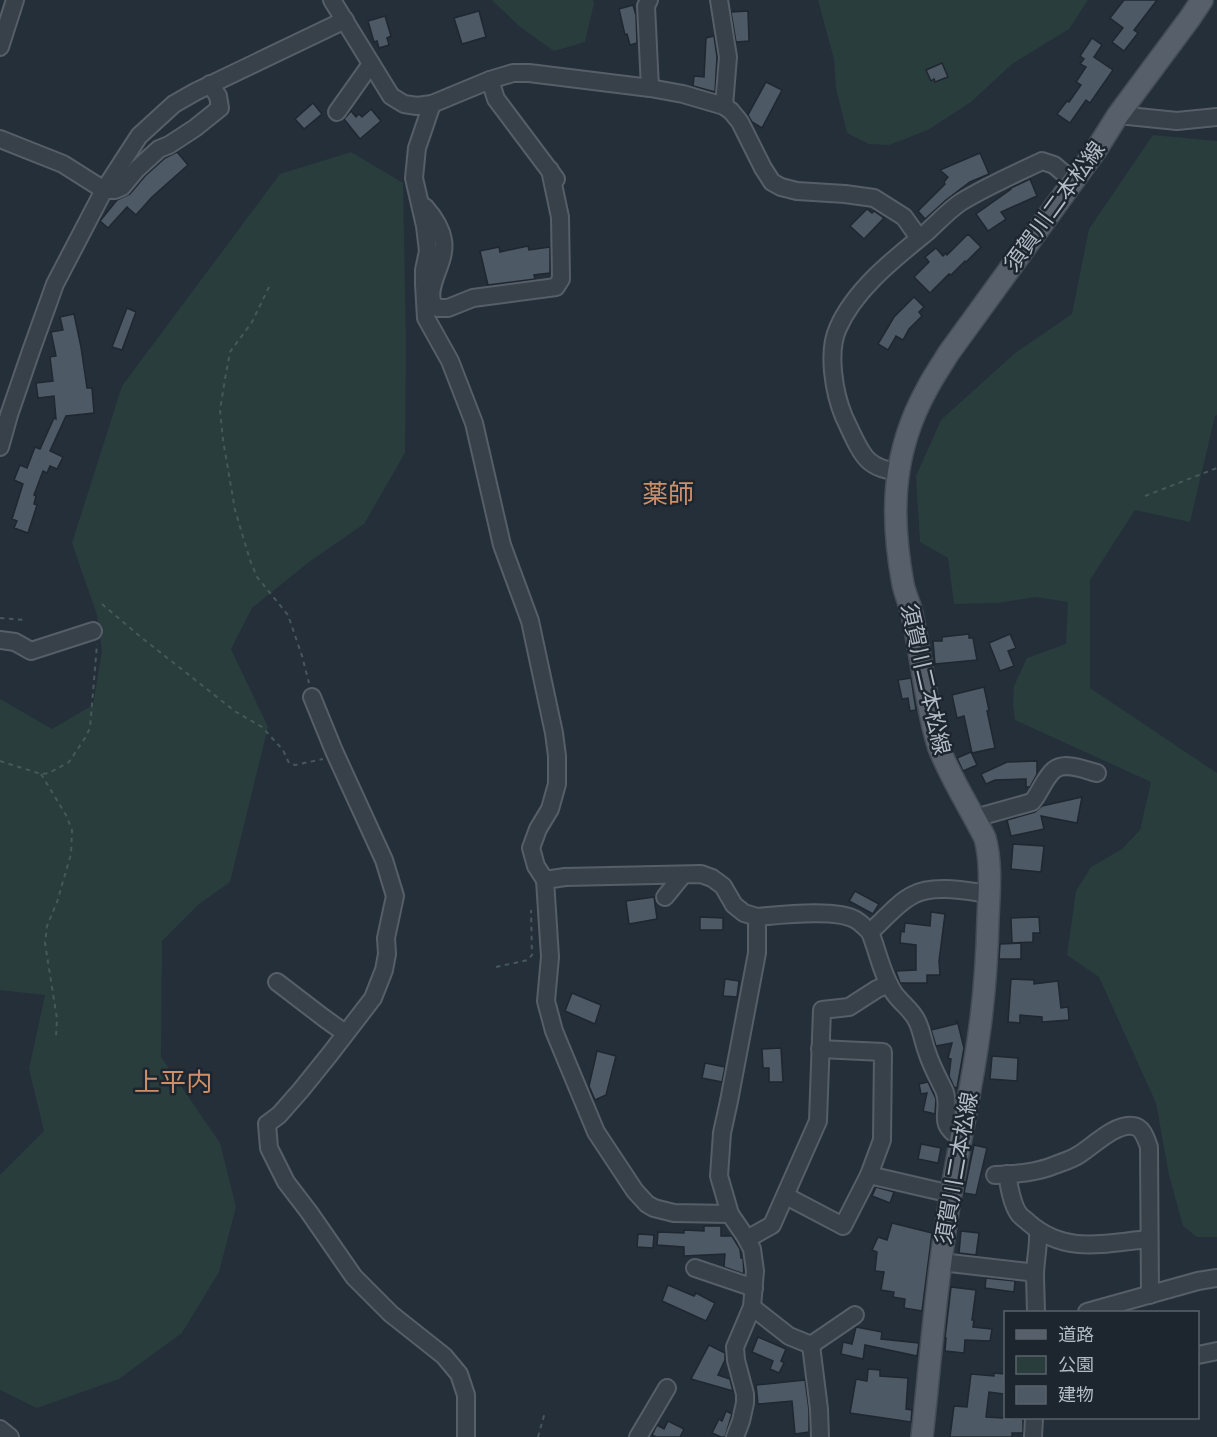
<svg xmlns="http://www.w3.org/2000/svg" width="1217" height="1437" font-family="'Space Grotesk','Noto Sans JP',sans-serif">
<style>
.green{fill:#293d3d}
.building{fill:#4d5965;stroke:#1f2731;stroke-width:1.5}
.lines{fill:none;stroke-linecap:round;stroke-linejoin:round}
.minor-casing{stroke:#565e68;stroke-width:20}
.major-casing{stroke:#444c56;stroke-width:24}
.path{stroke:#46585a;stroke-width:2;stroke-dasharray:4.5 4.5;stroke-linecap:butt}
.minor{stroke:#38404a;stroke-width:16}
.major{stroke:#565f6a;stroke-width:21}
.labels{text-anchor:middle;dominant-baseline:central;stroke-width:5;stroke-linejoin:round;paint-order:stroke}
.street-label{font-size:22px;fill:#b3bbc6;stroke:#1d252f}
.quarter-label{font-size:26px;fill:#cb8f69;stroke:#1d252f}
</style>
<rect width="100%" height="100%" fill="#242f3a"/>
<g class="green">
<path d="M492,0H593L594,3L585,42L554,51L519,26Z"/>
<path d="M818,0H1088L1069,29L1012,64L971,102L928,130L889,145L869,144L847,133L836,88L834,59Z"/>
<path d="M1153,135L1217,141V415L1215,416L1190,522L1135,510L1090,580V688L1217,773V1237H1197L1183,1226L1169,1175L1156,1103L1099,977L1067,955L1076,891L1091,867L1122,849L1140,830L1151,782L1015,720L1013,704L1014,686L1027,658L1066,644L1068,602L1036,597L997,603L954,604L948,558L920,542L916,476L941,420L1014,354L1072,314L1089,229Z"/>
<path d="M351,152L403,183L406,346L405,453L364,524L309,562L252,608L231,649L268,727L230,882L199,904L162,941L161,1057L220,1143L236,1207L219,1272L182,1333L119,1379L37,1408L0,1390V1175L44,1131L29,1069L45,995L0,990V699L52,729L93,705L102,651L97,615L72,543L122,386L280,174Z"/>
</g>
<g class="building">
<path d="M1124,0H1157L1134,30L1138,33L1124,51L1112,42L1123,28L1110,18Z"/>
<path d="M633,5L636,15L637,43L630,45L627,34L625,35L619,9Z"/>
<path d="M479,11L486,37L462,44L454,18Z"/>
<path d="M748,11L749,41L736,42L731,12Z"/>
<path d="M385,16L391,36L387,38L389,45L379,48L377,41L374,42L368,21Z"/>
<path d="M714,36L717,57L715,92L693,86L694,76L704,77L706,38Z"/>
<path d="M1092,38L1102,45L1094,57L1113,70L1090,103L1086,100L1070,123L1057,114L1067,101L1069,102L1081,85L1076,82L1086,67L1080,64L1084,59L1080,56Z"/>
<path d="M942,63L948,77L935,82L934,79L931,81L926,70Z"/>
<path d="M766,82L782,90L762,128L752,122L748,115Z"/>
<path d="M313,103L322,114L304,129L295,119Z"/>
<path d="M371,109L381,121L360,139L344,119L351,111L356,117L359,114L362,117Z"/>
<path d="M177,152L188,165L152,197L136,215L127,207L108,228L100,221L117,200L130,194L145,176L165,158Z"/>
<path d="M980,153L989,174L970,182L946,200L925,219L918,211L945,184L944,182L948,177L940,170Z"/>
<path d="M1030,179L1037,196L1001,212L1006,219L988,231L976,214L1011,189V188Z"/>
<path d="M867,209L872,213L874,211L884,218L864,239L850,226Z"/>
<path d="M968,234L981,247L966,262L965,261L951,275L949,274L930,293L914,277L929,262L925,257L936,248L943,256L946,253L947,255Z"/>
<path d="M528,246L529,250L550,247V273L534,275L535,279L488,285L480,251L499,247L500,252Z"/>
<path d="M914,297L924,307L919,312L922,316L909,329L903,340L896,336L888,350L878,344L894,317Z"/>
<path d="M127,308L136,312L122,350L112,347Z"/>
<path d="M74,314L81,347L87,388H92L94,413L66,416L50,451L63,457L57,469L50,466L47,473L43,471L34,495L36,496L34,504L37,505L28,533L14,528L17,521L12,519L23,484L14,480L20,465L27,468L35,447L40,449L54,418L56,419L54,396L38,398L36,383L53,381L50,357L56,356L51,332L63,330L60,317Z"/>
<path d="M969,634V638H973L977,660L935,664L933,641H942V637Z"/>
<path d="M1010,634L1016,648L1008,651L1014,666L1000,671L989,643Z"/>
<path d="M911,678L916,710L910,711L908,698L902,699L898,680Z"/>
<path d="M984,687L989,710L987,711L995,748L972,753L964,716L957,718L952,695Z"/>
<path d="M971,752L977,765L963,771L957,758Z"/>
<path d="M1037,761V774L1030,787H1026V779L995,780L986,784L981,774L1007,762Z"/>
<path d="M1082,797L1077,823L1041,816L1044,829L1011,836L1007,820L1035,812L1042,806Z"/>
<path d="M1013,844L1044,846L1041,872L1011,869Z"/>
<path d="M855,891L879,904L873,914L849,901Z"/>
<path d="M654,897L657,919L629,924L626,901Z"/>
<path d="M931,912L945,914L939,961L940,975H927V983H900L896,971L916,970V945L900,943L901,931L904,932L905,923L930,926Z"/>
<path d="M700,917L723,918V930H700Z"/>
<path d="M1039,917L1040,933H1033V942L1012,943L1011,918Z"/>
<path d="M1021,943V959H999L1000,944Z"/>
<path d="M725,979L739,981L737,997L723,996Z"/>
<path d="M1011,979L1034,980V984L1058,981L1061,1008L1068,1007L1069,1020L1042,1022V1017L1020,1015V1023L1008,1022Z"/>
<path d="M572,993L601,1005L595,1024L565,1011Z"/>
<path d="M957,1020L964,1048L957,1088L954,1087L949,1076L951,1059L948,1058L952,1043L936,1046L931,1030L956,1024Z"/>
<path d="M781,1048L783,1082H769V1068H763L762,1049Z"/>
<path d="M597,1051L616,1056L606,1095L595,1100L589,1086Z"/>
<path d="M992,1056L1018,1058L1017,1081L990,1079Z"/>
<path d="M705,1063L725,1067L722,1082L702,1078Z"/>
<path d="M928,1082L936,1099L935,1114L923,1111L927,1093L921,1094L919,1084Z"/>
<path d="M921,1144L941,1148L938,1163L918,1159Z"/>
<path d="M974,1145L987,1148L976,1195L964,1193Z"/>
<path d="M876,1187L894,1192L890,1203L872,1196Z"/>
<path d="M892,1223L932,1233L922,1311L904,1308L905,1299L893,1297L894,1292L881,1290L884,1272L875,1271L877,1252L872,1250L878,1237L887,1240Z"/>
<path d="M704,1226H721V1236H732L740,1249L741,1258H743L744,1274L724,1267L725,1254L684,1256V1247L657,1245L658,1232L684,1233V1230L704,1231Z"/>
<path d="M961,1231L979,1233L976,1255L959,1253Z"/>
<path d="M638,1234L654,1235L653,1248L637,1247Z"/>
<path d="M986,1278L1015,1281L1014,1292L985,1288Z"/>
<path d="M668,1285L694,1296L696,1293L715,1303L706,1321L662,1301Z"/>
<path d="M951,1287L976,1290L972,1320H974L973,1327L992,1329L990,1341L965,1340L964,1353L945,1351L946,1338H945Z"/>
<path d="M856,1327L882,1332L881,1339L919,1343L917,1356L865,1345L863,1359L841,1354L843,1342L852,1344Z"/>
<path d="M758,1337L786,1349L781,1361L784,1363L779,1373L770,1369L773,1361L752,1352Z"/>
<path d="M709,1345L725,1353V1360L718,1375L730,1379L733,1391L691,1379Z"/>
<path d="M868,1369L880,1370V1376L908,1378L906,1409L912,1410L911,1422L850,1413L856,1379L867,1381Z"/>
<path d="M994,1373L1005,1374L1004,1394L989,1392L986,1417L1023,1419V1433H1012V1437H950L954,1406L967,1407L971,1374L994,1376Z"/>
<path d="M805,1380L809,1410V1432L795,1434L792,1401L758,1404L756,1385Z"/>
<path d="M726,1411L732,1414L725,1437H721L712,1433L719,1419L722,1421Z"/>
<path d="M668,1421L684,1429L680,1437H656L652,1435L657,1425L664,1429Z"/>
</g>
<g class="lines">
<defs>
<g id="minor">
<path d="M332,0L391,96L404,104L417,106L432,104L490,80L513,73H529L650,88L683,94L724,106L731,111L740,122L763,168L772,182L781,187L797,191L845,194L874,198L904,217L919,238"/>
<path d="M649,0L646,6L650,88"/>
<path d="M719,0L728,57L724,106"/>
<path d="M0,47L15,0"/>
<path d="M490,80L496,99L556,179"/>
<path d="M432,104L417,148L414,178L425,226L428,251L424,270V284L426,318L450,361L474,423L502,545L530,621L554,733L557,756V784L550,809L538,829L531,848L536,866L545,880"/>
<path d="M337,112L371,64"/>
<path d="M1118,115L1177,121L1217,117"/>
<path d="M0,139L63,164L104,190H115L122,187L137,169L159,149L169,145L195,128L220,108L218,96L210,84"/>
<path d="M425,207C433,216 441,228 443,240C447,261 427,283 432,301C432,302 437,308 437,308H448L473,298L556,287L561,279L560,217L550,170"/>
<path d="M0,447L9,415L31,351L55,284L104,190L139,136L174,104L195,92L345,20"/>
<path d="M897,472C887,470 876,468 868,460C859,452 850,429 844,417C834,393 827,352 838,328C855,289 895,258 927,232C938,222 949,210 961,202C987,186 1015,174 1042,161L1054,165L1073,181"/>
<path d="M0,640L15,642L31,651L93,631"/>
<path d="M312,697L334,751L384,860L395,896L386,938L387,954L384,970L373,998L330,1054L301,1090L279,1115L267,1124L269,1148L286,1182L309,1212L354,1277L391,1314L444,1356L459,1374L466,1395V1437"/>
<path d="M975,818L1032,802C1040,793 1045,777 1054,770C1065,761 1085,770 1097,773"/>
<path d="M665,897L683,875"/>
<path d="M870,932C878,952 882,975 894,993C901,1003 912,1010 917,1021C922,1031 923,1042 927,1052C931,1065 938,1078 944,1090C953,1111 934,1123 961,1138"/>
<path d="M277,982L324,1018L345,1033"/>
<path d="M1007,1174C1009,1186 1012,1205 1019,1214C1021,1217 1026,1220 1029,1223C1066,1255 1105,1243 1149,1239"/>
<path d="M869,1175L951,1194"/>
<path d="M995,1175C1015,1174 1036,1173 1055,1165C1063,1162 1073,1159 1080,1154C1094,1145 1116,1123 1133,1126C1143,1127 1146,1139 1149,1147L1150,1295"/>
<path d="M786,1196L843,1226L869,1175L882,1140L883,1052L820,1049"/>
<path d="M730,1214L674,1213L654,1208L647,1204L635,1191L596,1132L554,1031L546,1001L550,957L545,880L565,877L701,874L712,878L723,886L734,905L744,913L757,917"/>
<path d="M747,1239L772,1225L818,1121L822,1010L849,1007L877,989L889,984"/>
<path d="M941,1262L1028,1272L1035,1276L1036,1312"/>
<path d="M695,1268L754,1288"/>
<path d="M1035,1276C1035,1261 1039,1246 1038,1231"/>
<path d="M752,1307L789,1336L811,1345L819,1409L820,1437"/>
<path d="M1087,1312L1198,1281L1217,1278"/>
<path d="M811,1345L855,1315"/>
<path d="M1198,1355L1217,1351"/>
<path d="M0,1429L10,1437"/>
<path d="M638,1437L667,1388"/>
<path d="M735,1437L741,1421L745,1403V1394L736,1360L735,1347L752,1307L755,1271L752,1249L745,1236L730,1214L719,1176L722,1133L729,1101L757,953V917C780,915 837,908 856,920C861,923 866,928 870,932C884,920 897,903 913,895C933,884 967,891 989,894"/>
<path d="M1033,1437L1034,1418"/>
</g>
<path id="major" d="M922,1437C930,1366 935,1295 946,1225C955,1163 969,1103 978,1041C984,1001 987,960 988,919C989,892 992,864 985,838C970,808 951,779 939,748C932,728 929,707 925,686C921,662 917,638 912,614C910,604 905,594 903,584C890,514 892,452 927,389C933,377 941,366 948,354L1096,150L1118,115L1190,18L1202,0"/>
</defs>
<use href="#minor" class="minor-casing"/>
<use href="#major" class="major-casing"/>
<g class="path">
<path d="M269,287L252,322L230,352L225,379L220,410L223,440L235,510L250,560L257,577L288,615L302,656L309,683"/>
<path d="M1145,496L1217,468"/>
<path d="M102,604L142,638L236,712L262,727L283,750L289,763L295,765L323,759"/>
<path d="M0,618L24,620"/>
<path d="M0,761L41,774L49,773L69,762L85,738L90,728L97,644"/>
<path d="M41,774L66,815L72,830L71,854L57,902L47,926L45,943L57,1019L56,1037"/>
<path d="M496,967L528,960L532,955L531,910"/>
<path d="M538,1437L545,1412"/>
</g>
<use href="#minor" class="minor"/>
<use href="#major" class="major"/>
</g>
<g class="labels">
<g class="street-label">
<text transform="translate(1054 206) rotate(-54)">須賀川二本松線</text>
<text transform="translate(926 679) rotate(77)">須賀川二本松線</text>
<text transform="translate(956 1168) rotate(-80)">須賀川二本松線</text>
</g>
<g class="quarter-label">
<text x="668" y="494">薬師</text>
<text x="173" y="1082">上平内</text>
</g>
</g>
<rect x="1004" y="1311" width="195" height="108" fill="#1d252f" stroke="#59616b" stroke-width="1.5"/>
<rect x="1016" y="1330" width="30" height="9" fill="#565f6a" stroke="#59616b" stroke-width="1.5"/>
<text x="1058" y="1341" font-size="18" fill="#b3bbc6">道路</text>
<rect x="1016" y="1356" width="30" height="18" fill="#293d3d" stroke="#59616b" stroke-width="1.5"/>
<text x="1058" y="1371" font-size="18" fill="#b3bbc6">公園</text>
<rect x="1016" y="1386" width="30" height="18" fill="#4d5965" stroke="#59616b" stroke-width="1.5"/>
<text x="1058" y="1401" font-size="18" fill="#b3bbc6">建物</text>
</svg>
